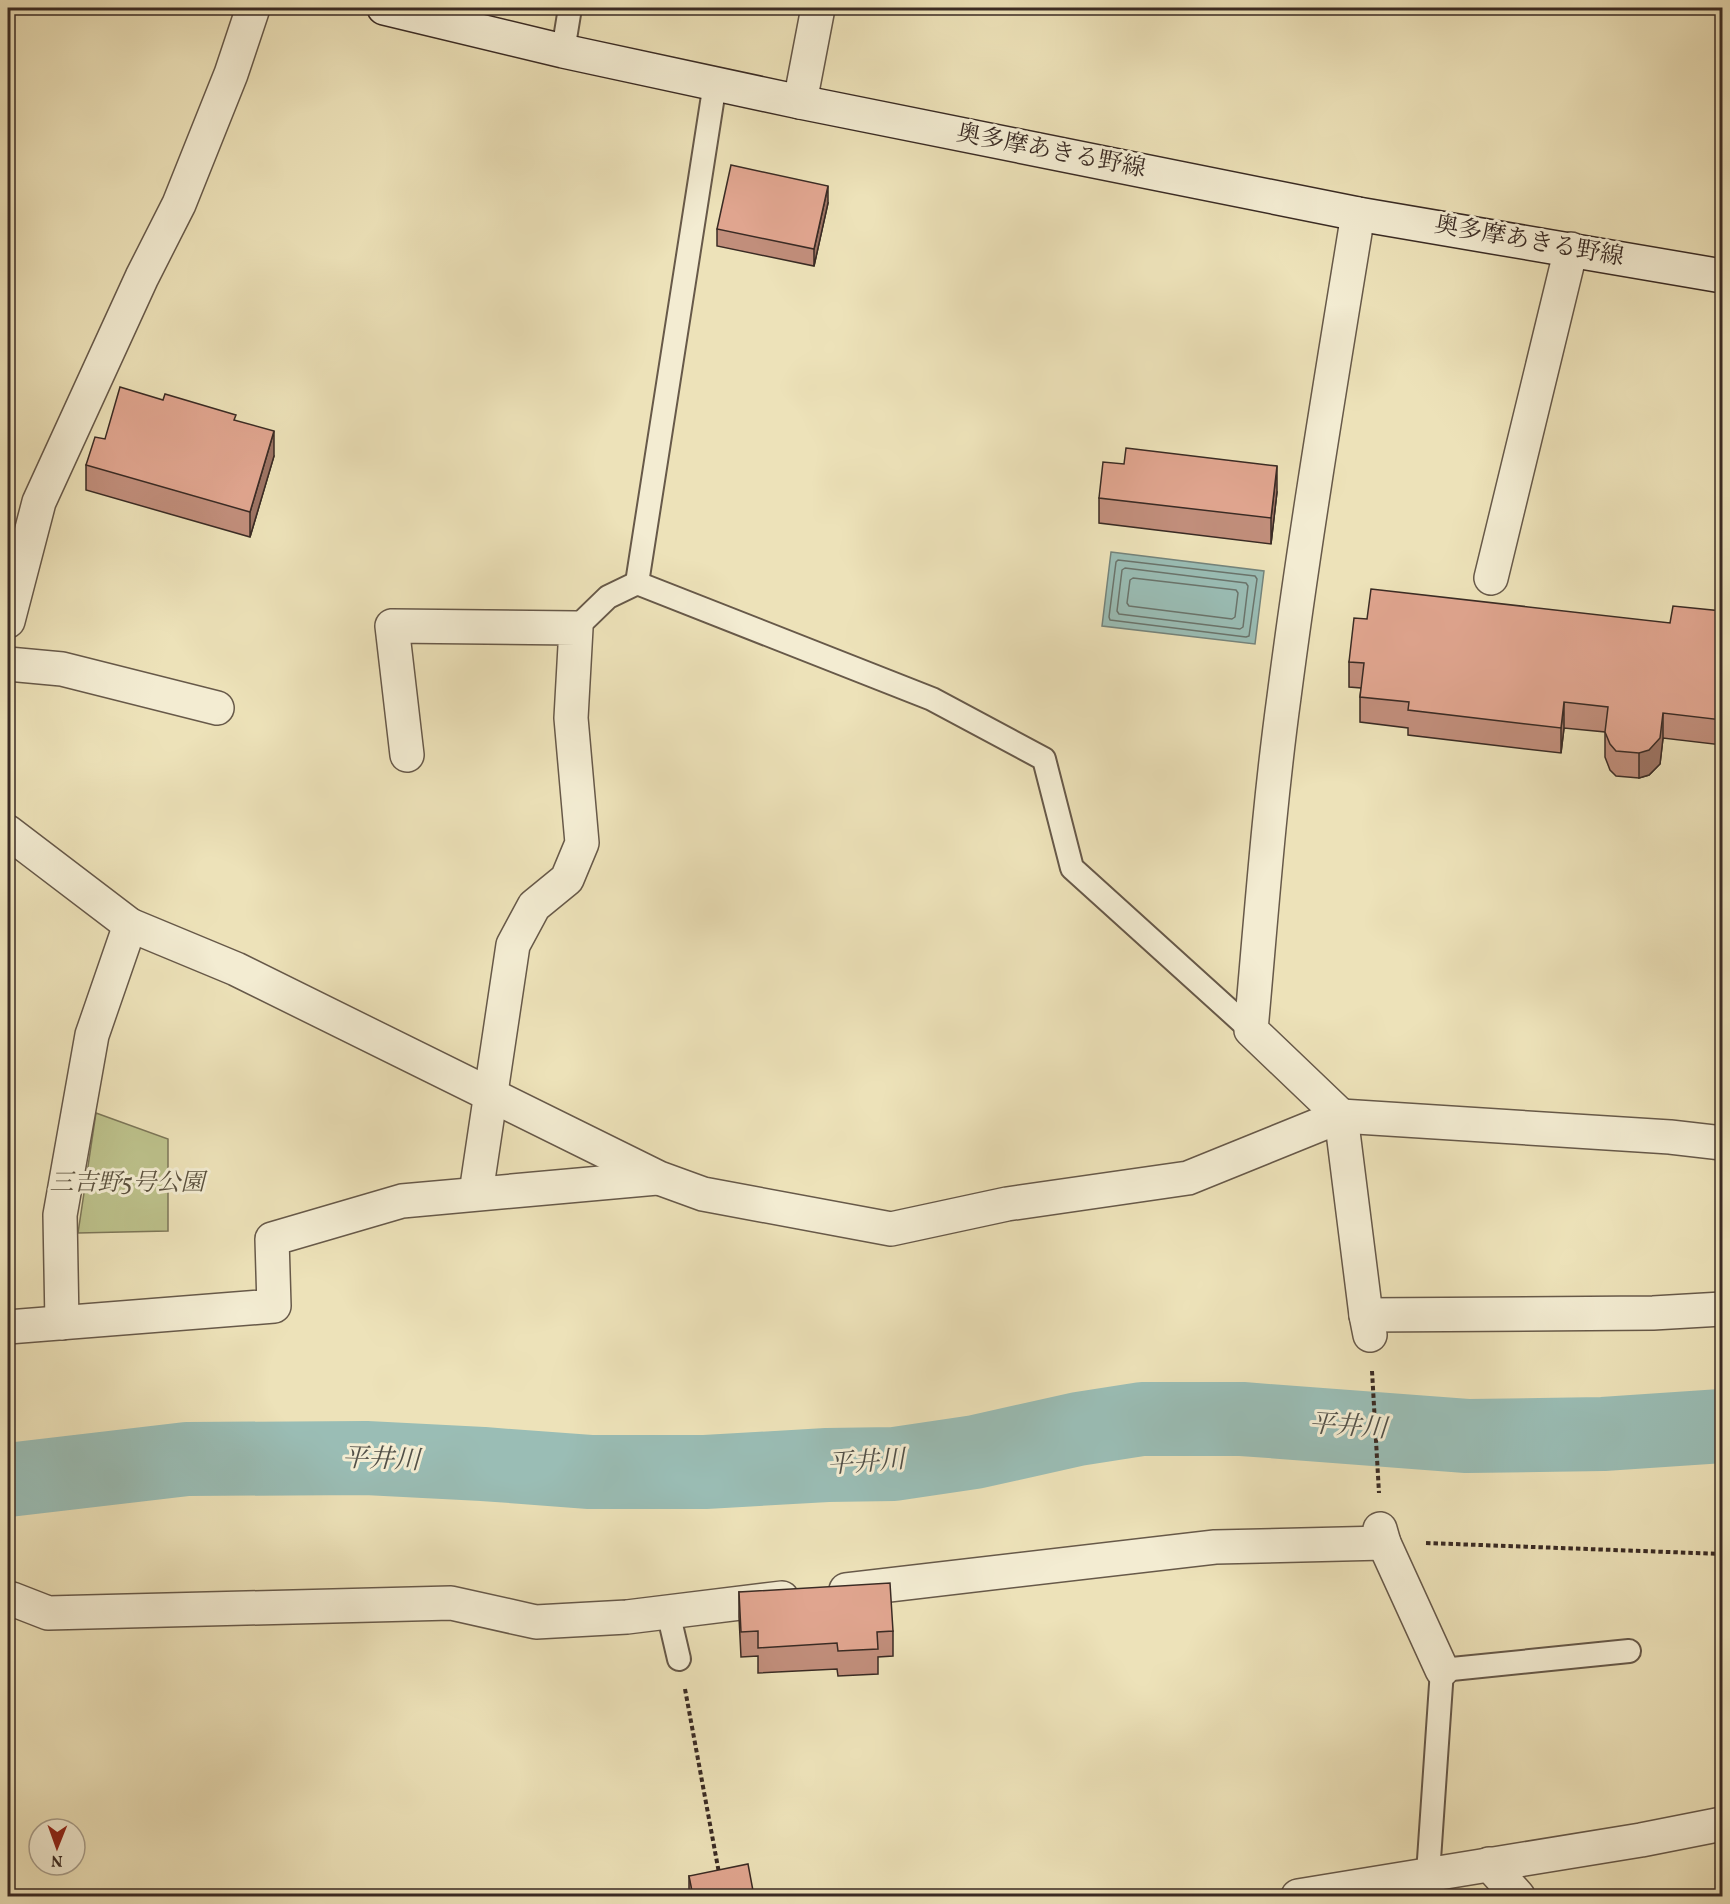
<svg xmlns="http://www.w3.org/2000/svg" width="1730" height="1904" font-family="Vollkorn,'Noto Serif JP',serif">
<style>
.green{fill:#bdc28c;stroke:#7c7658;stroke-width:1.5}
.water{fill:#9abdb5;stroke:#74837b;stroke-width:1.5}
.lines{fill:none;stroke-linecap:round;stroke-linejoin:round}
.shore{stroke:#6a746c;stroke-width:1.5}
.river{stroke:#9abdb5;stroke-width:74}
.service-casing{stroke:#675949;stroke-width:26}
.minor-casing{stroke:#675949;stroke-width:36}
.tertiary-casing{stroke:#675949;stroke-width:36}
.secondary-casing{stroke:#3a2b24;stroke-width:36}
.path{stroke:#3a2b24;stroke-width:4;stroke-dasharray:4.5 3;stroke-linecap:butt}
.service{stroke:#f3ecd2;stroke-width:22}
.minor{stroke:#f3ecd2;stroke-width:33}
.tertiary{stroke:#f3ecd2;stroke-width:33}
.secondary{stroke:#f3ecd2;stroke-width:33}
.wall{fill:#c18e7b;stroke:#3a2b24;stroke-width:1.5}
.shaded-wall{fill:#9d7464;stroke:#3a2b24;stroke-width:1.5}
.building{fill:#e0a58f;stroke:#3a2b24;stroke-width:1.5}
.labels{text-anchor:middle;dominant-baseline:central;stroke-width:6;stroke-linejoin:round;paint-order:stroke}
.street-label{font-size:24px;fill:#3a2b24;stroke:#f3ecd2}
.park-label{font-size:24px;font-style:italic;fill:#5b513e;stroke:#f3ecd2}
.water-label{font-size:26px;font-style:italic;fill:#525048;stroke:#f3ecd2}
</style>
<rect width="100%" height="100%" fill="#ede2b9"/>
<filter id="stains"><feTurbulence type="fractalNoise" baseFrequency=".00333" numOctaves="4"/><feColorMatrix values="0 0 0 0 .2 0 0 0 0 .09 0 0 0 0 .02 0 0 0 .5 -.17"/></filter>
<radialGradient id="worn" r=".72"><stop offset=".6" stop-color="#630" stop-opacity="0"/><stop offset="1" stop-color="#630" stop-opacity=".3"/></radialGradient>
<path class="green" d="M96,1113L168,1139V1231L78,1233Z"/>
<path class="water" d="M1111,552L1264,571L1255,644L1102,626Z"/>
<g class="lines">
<g class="shore">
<path d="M1118,560L1255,576L1257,579L1249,636L1246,637L1110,620L1109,617L1116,562Z"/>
<path d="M1125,568L1246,583L1248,586L1243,627L1240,629L1119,614L1117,611L1122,570Z"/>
<path d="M1133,578L1236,590L1238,593L1235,617L1232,619L1129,606L1127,603L1130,580Z"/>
</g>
<path class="river" d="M8,1480L187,1459L366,1458L483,1464L590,1472H705L827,1465L894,1464L975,1452L1078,1429L1142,1419H1242L1467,1436L1603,1434L1722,1426"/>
<defs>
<g id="service">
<path d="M563,51L570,8"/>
<path d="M637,583L715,83"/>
<path d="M576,628L608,597L637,583L932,699L1044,759L1072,868L1251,1030"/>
<path d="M668,1612L679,1659"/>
<path d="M1428,1874L1442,1670L1629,1651"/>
</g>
<g id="minor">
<path d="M800,102L818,8"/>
<path d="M1358,214C1332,374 1305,535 1284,697C1269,807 1261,919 1251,1030L1341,1116L1366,1315L1370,1335"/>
<path d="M1491,578L1571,249"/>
<path d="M8,664L62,669L217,708"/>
<path d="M407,755L392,626L576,628L571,718L582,843L567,879L534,906L513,945L476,1193"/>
<path d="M8,832L130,925L236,969L659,1178L703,1194L891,1229L1007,1204L1188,1178L1341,1116L1670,1137L1722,1143"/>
<path d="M1366,1315L1653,1313L1722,1309"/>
<path d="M62,1323L60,1215L92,1035L130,925"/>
<path d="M8,1327L274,1306L272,1239L402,1201L657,1178"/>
<path d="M1380,1529L1384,1543L1442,1670"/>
<path d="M846,1590L1215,1547L1384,1543"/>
<path d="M8,1601L12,1599L48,1613L451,1603L536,1622L627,1617L782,1598"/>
<path d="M1489,1864L1518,1896"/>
<path d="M1298,1896L1641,1840L1722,1824"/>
</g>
<path id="tertiary" d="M8,621L39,502L142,277L179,204L231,74L253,8"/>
<path id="secondary" d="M384,8L563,51L800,102L1358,214L1722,276"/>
</defs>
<use href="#service" class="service-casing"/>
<use href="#minor" class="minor-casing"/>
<use href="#tertiary" class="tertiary-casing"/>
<use href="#secondary" class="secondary-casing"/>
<g class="path">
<path d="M1372,1371L1379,1493"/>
<path d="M1426,1543L1722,1554"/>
<path d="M685,1689L719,1873"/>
</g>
<use href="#service" class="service"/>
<use href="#minor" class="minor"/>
<use href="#tertiary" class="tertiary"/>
<use href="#secondary" class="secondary"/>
</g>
<g class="wall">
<path d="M828,203L814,266L717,246V229Z"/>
<path d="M236,421L274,456L250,537L86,490V465L105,439Z"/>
<path d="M1277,492L1271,544L1099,523V498Z"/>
<path d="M1722,611V745L1663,738L1660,764L1649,775L1639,778L1616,776L1610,770L1605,757V732L1564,728L1561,753L1408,735V728L1360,722V697L1361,688L1349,687V662L1367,619L1670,623Z"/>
<path d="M739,1592L893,1631V1656L878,1657V1674L838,1676L837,1669L758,1673V1656L741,1657L739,1617Z"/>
<path d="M689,1876L754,1896H689Z"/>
</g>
<g class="shaded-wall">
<path d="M828,186V203L814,266V249Z"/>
<path d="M274,431V456L250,537V512Z"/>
<path d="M1277,466V492L1271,544V518Z"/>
<path d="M1564,702V728L1561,753V728Z"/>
<path d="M1663,713V738L1660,764L1649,775L1639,778V753Z"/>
</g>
<g class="building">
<path d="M731,165L828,186L814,249L717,229Z"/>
<path d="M120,387L163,400L165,394L236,415L234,420L274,431L250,512L86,465L95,437L105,439Z"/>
<path d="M1126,448L1277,466L1271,518L1099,498L1103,462L1124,464Z"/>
<path d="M1371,589L1670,623L1673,606L1722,611V720L1663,713L1660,738L1649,750L1639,753L1616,751L1610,744L1605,732L1608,707L1564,702L1561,728L1408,710L1409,702L1360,697L1364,663L1349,662L1354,618L1367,619Z"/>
<path d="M890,1583L893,1631L877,1632L878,1649L838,1651L837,1643L758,1648V1631L741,1632L739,1592Z"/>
<path d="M748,1864L754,1896H693L689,1876Z"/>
</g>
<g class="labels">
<g class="street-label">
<text transform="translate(1051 152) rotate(11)">奥多摩あきる野線</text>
<text transform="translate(1529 242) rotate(10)">奥多摩あきる野線</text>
</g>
<g class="park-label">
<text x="127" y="1184">三吉野5号公園</text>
</g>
<g class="water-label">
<text transform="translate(1348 1427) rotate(4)">平井川</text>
<text transform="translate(381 1460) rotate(2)">平井川</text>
<text transform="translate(866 1463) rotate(-4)">平井川</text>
</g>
</g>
<rect width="1730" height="1904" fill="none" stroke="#ede2b9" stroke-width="30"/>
<rect x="9" y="9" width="1712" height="1886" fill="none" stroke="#3a2b24" stroke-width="3"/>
<rect x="15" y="15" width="1700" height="1874" fill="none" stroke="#3a2b24" stroke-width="1.5"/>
<g transform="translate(57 1847) rotate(181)"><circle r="28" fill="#f3ecd2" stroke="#a99f8c" stroke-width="1.5"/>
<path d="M0-4.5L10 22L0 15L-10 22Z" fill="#8f2418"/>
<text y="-9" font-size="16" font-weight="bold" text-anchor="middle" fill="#3a2b24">N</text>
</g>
<rect width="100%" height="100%" filter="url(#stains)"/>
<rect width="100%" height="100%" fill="url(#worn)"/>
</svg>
